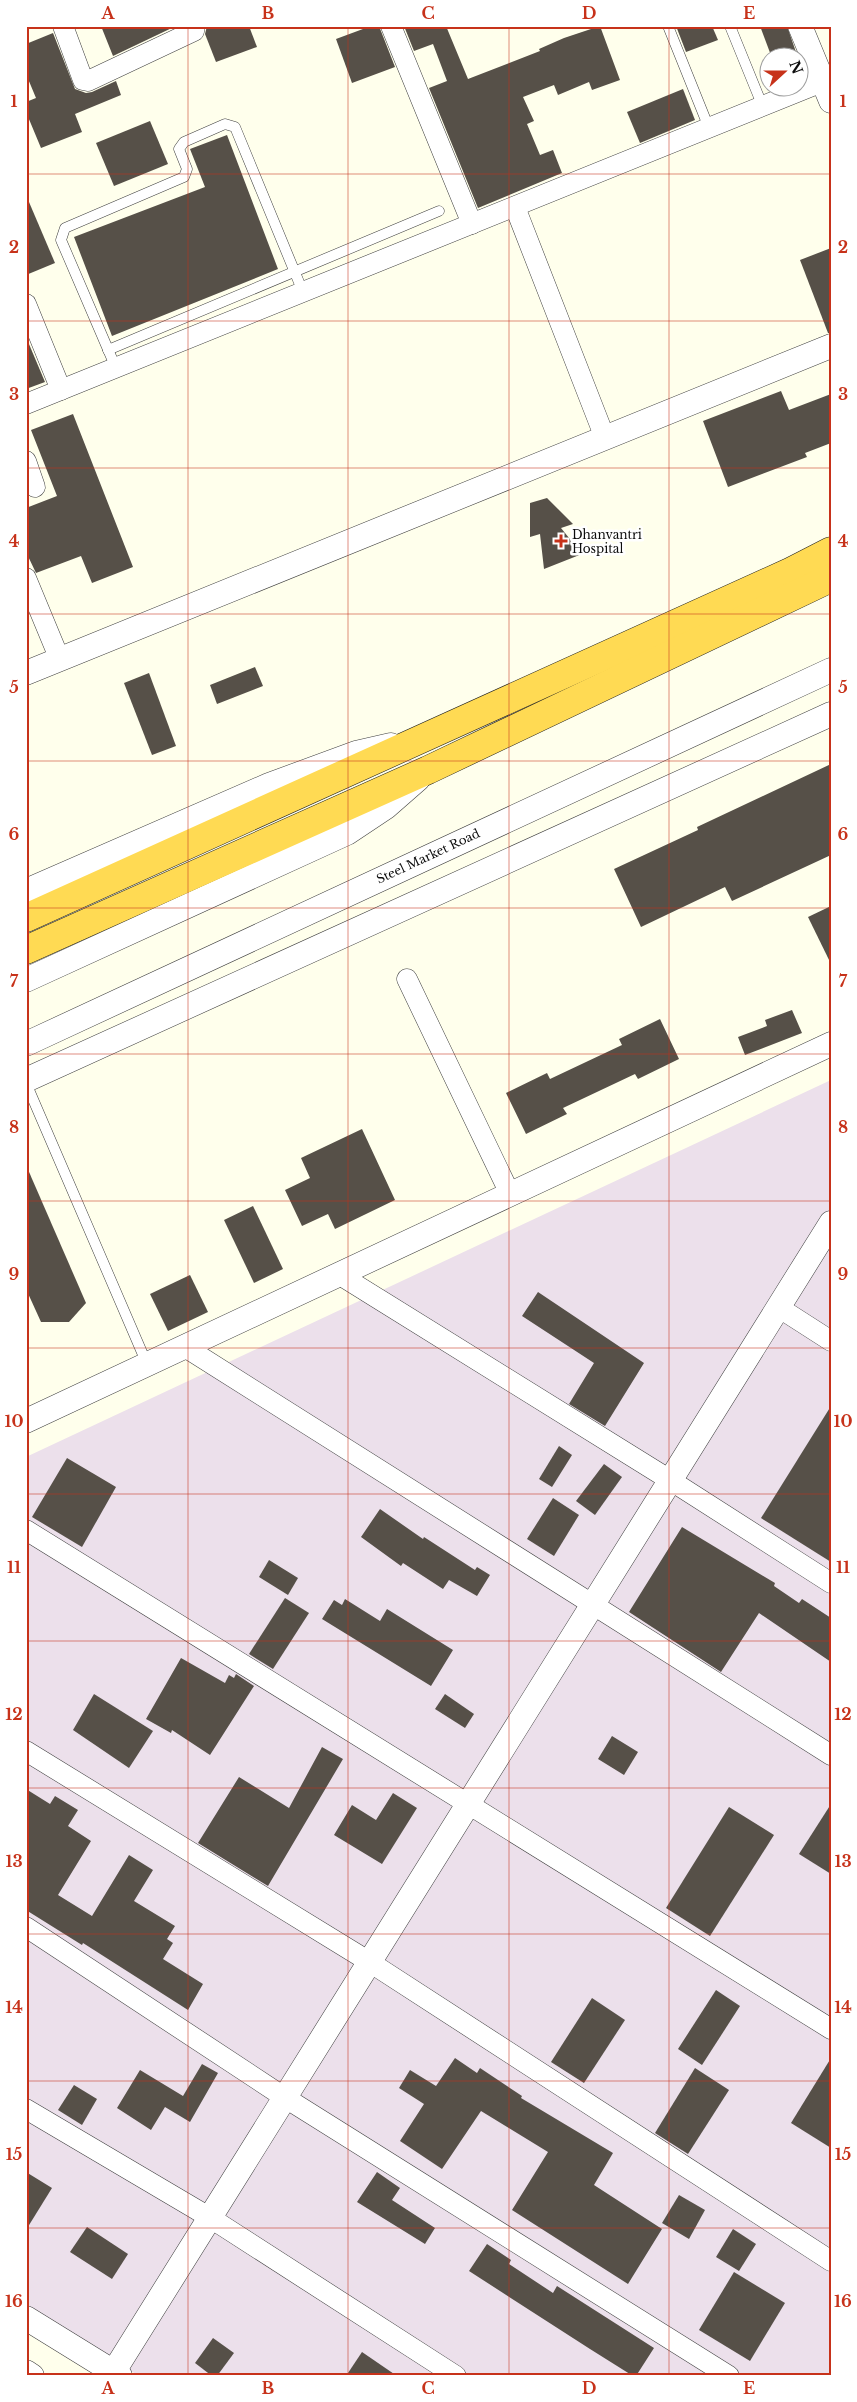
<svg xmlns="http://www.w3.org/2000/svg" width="857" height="2402" font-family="'Libre Baskerville',serif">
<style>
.industrial{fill:#ece0eb}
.building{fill:#565048}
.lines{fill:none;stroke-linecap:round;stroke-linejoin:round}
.service-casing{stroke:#3f3f3f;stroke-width:11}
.minor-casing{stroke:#3f3f3f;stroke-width:21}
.tertiary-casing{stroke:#3f3f3f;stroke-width:25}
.trunk-casing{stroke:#1d1d1d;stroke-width:29}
.service{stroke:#fff;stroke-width:10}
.minor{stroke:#fff;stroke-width:20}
.tertiary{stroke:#fff;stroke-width:24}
.trunk{stroke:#ffda53;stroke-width:28}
.grid{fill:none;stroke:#c7321a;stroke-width:1;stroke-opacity:0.55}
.poi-dot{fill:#c7321a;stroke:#fff;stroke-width:2}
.labels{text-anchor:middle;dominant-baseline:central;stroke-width:5;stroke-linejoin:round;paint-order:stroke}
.poi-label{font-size:12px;fill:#0c0c0c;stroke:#fff;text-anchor:start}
.street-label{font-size:12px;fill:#0c0c0c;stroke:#fff}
.neatline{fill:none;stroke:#c7321a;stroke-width:2}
.grid-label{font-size:16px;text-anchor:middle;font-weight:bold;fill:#c7321a}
</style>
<rect width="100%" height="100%" fill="#ffffec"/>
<path class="industrial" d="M831,1080V2376H139L26,2306V1457Z"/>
<g class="building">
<path d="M101,26H176L113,56Z"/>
<path d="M207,26H249L257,47L216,62L205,34Z"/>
<path d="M371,26H379L395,67L352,83L336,39Z"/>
<path d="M404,26H446L468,79L540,51L539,49L564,38L600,26L620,80L592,90L589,82L558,95L554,85L523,97L534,121L527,124L540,155L553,150L562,173L478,208L429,88L447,81L433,44L414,51Z"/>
<path d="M676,26H712L718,40L686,52Z"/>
<path d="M760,26H787L798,58H772Z"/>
<path d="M53,33L75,89L86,93L92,92L116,81L121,95L75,114L82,132L41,148L26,112V102L36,98L26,74V44Z"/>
<path d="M683,89L695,120L640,143L627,112Z"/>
<path d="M150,121L168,164L114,186L96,143Z"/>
<path d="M227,135L278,269L112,336L74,237L205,187L190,149Z"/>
<path d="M26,195L55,263L26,275Z"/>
<path d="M831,248V333H828L800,260Z"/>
<path d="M26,337L45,382L26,389Z"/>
<path d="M781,391L789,410L831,394V443L805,453L807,457L728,487L703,421Z"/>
<path d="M73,414L133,567L92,583L81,556L36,573L26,552V508L57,496L31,430Z"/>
<path d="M547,498L573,524L561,528L582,554L544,569L540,534L530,537V503Z"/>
<path d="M255,667L263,686L217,704L210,685Z"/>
<path d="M149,673L176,746L152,755L124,683Z"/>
<path d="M831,764V855L732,901L725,887L641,927L614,869L698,830L697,827Z"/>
<path d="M831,906V964L808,917Z"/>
<path d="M792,1010L802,1033L745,1055L738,1037L767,1026L765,1020Z"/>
<path d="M660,1019L679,1059L638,1079L635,1074L563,1108L567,1114L526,1134L506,1093L547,1073L550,1079L622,1045L619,1039Z"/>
<path d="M362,1129L395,1200L335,1229L328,1214L302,1226L285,1190L310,1178L301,1158Z"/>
<path d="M26,1165L86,1303L69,1322H41L26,1289Z"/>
<path d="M253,1206L283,1269L254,1283L224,1220Z"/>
<path d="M190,1275L208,1312L168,1331L150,1294Z"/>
<path d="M538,1292L644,1363L605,1426L569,1404L594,1363L522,1316Z"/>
<path d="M831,1406V1562L761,1518Z"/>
<path d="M559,1446L572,1455L552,1487L539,1479Z"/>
<path d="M67,1458L116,1487L82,1547L32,1517Z"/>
<path d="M604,1464L622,1477L595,1515L576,1501Z"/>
<path d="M553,1498L579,1515L554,1556L527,1539Z"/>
<path d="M380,1509L423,1539L424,1537L475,1570L477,1567L490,1575L477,1596L449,1580L443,1589L403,1563L401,1566L361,1537Z"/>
<path d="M682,1527L775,1583L774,1586L799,1603L802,1599L831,1618V1662L759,1613L721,1672L629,1612Z"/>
<path d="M269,1560L298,1578L288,1595L259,1577Z"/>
<path d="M285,1598L309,1613L273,1669L249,1654Z"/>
<path d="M345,1599L380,1621L387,1609L453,1650L431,1686L322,1619L334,1600L342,1605Z"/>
<path d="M181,1658L225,1683L229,1675L234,1678L236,1674L254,1686L210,1755L172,1730L171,1733L146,1719Z"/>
<path d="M94,1694L153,1731L129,1768L73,1730Z"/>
<path d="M445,1694L474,1714L465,1728L435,1709Z"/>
<path d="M612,1736L638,1752L624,1775L598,1759Z"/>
<path d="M322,1747L343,1759L268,1886L198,1843L239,1777L289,1808Z"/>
<path d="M26,1789L50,1804L55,1796L78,1810L68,1826L91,1841L58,1895L92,1916L129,1855L153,1870L134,1901L175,1926L167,1939L173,1943L163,1959L203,1984L188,2010L83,1943L82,1945L26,1910Z"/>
<path d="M393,1793L417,1808L382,1864L334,1835L352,1805L376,1820Z"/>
<path d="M831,1804V1874L799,1854Z"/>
<path d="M729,1807L774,1835L710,1936L666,1908Z"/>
<path d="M716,1990L740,2006L702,2065L678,2049Z"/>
<path d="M592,1998L625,2020L584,2083L551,2062Z"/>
<path d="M455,2058L477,2073L480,2068L522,2096L521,2098L613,2153L594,2185L662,2229L628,2284L512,2210L548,2152L481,2111L442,2169L400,2141L424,2104L399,2088L410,2070L436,2086Z"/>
<path d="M831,2058V2148L791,2123Z"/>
<path d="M202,2064L218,2073L190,2122L165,2107L151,2130L117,2108L140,2070L183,2096Z"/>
<path d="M695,2068L729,2090L688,2154L655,2133Z"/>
<path d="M74,2085L97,2099L82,2125L58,2110Z"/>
<path d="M26,2172L52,2188L26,2230Z"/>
<path d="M377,2172L400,2188L392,2200L435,2228L425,2244L357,2202Z"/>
<path d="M679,2195L705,2210L689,2239L662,2223Z"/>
<path d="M87,2227L128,2254L112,2279L70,2252Z"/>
<path d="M733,2229L756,2244L739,2271L716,2257Z"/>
<path d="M487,2244L511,2260L509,2264L553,2293L557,2286L654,2348L636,2376H633L590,2349L469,2271Z"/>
<path d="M734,2272L785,2303L750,2361L699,2330Z"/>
<path d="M213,2338L234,2353L217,2376H212L195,2363Z"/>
<path d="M362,2352L397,2376H346Z"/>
</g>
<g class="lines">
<defs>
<g id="service">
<path d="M668,26L709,128"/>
<path d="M730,26L763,107"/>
<path d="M108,350L439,211"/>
<path d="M116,368L61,240L65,228L184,177L187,169L179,149L184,142L225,124L235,127L303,292"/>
<path d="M26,1083L147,1364"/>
</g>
<g id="minor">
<path d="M63,26L83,80L88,81L194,31L195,26"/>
<path d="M391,26L472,224"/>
<path d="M515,207L605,438"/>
<path d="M26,304L61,390"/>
<path d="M26,404L822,82"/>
<path d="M26,461L35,487"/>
<path d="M26,578L60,660"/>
<path d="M407,979L510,1194"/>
<path d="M340,1275L670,1480L831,1583"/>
<path d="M778,1307L831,1341"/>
<path d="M185,1347L831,1755"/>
<path d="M26,1530L831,2029"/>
<path d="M26,1751L368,1961L831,2261"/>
<path d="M26,1927L284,2097L729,2376"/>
<path d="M26,2109L209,2217L456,2376"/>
</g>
<g id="tertiary">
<path d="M800,26L831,101"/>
<path d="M26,673L831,346"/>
<path d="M26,891L269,785L356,753L391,745"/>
<path d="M26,980L347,833L386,807L418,779"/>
<path d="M26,1044L831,670"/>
<path d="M26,1080L831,714"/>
<path d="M26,1421L831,1044"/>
<path d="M26,2318L120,2376"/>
<path d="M26,2372L32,2376"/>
<path d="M111,2376L831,1223"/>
</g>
<g id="trunk">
<path d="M26,918L792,571L831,551"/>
<path d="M26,950L428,770L831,578"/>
</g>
</defs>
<use href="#service" class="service-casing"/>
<use href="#minor" class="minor-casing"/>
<use href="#tertiary" class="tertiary-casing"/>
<use href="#trunk" class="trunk-casing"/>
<use href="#service" class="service"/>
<use href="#minor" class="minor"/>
<use href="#tertiary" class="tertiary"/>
<use href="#trunk" class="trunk"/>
</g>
<path class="grid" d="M188,26V2376M348,26V2376M509,26V2376M669,26V2376M26,174H831M26,321H831M26,468H831M26,614H831M26,761H831M26,908H831M26,1054H831M26,1201H831M26,1348H831M26,1494H831M26,1641H831M26,1788H831M26,1934H831M26,2081H831M26,2228H831"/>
<path class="poi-dot" d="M558.5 533.5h5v5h5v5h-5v5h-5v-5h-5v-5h5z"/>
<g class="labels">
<g class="poi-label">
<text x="572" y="534">Dhanvantri<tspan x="572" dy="14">Hospital</tspan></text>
</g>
<g class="street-label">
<text transform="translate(428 856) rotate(-25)">Steel Market Road</text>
</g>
</g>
<rect width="857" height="2402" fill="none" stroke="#ffffff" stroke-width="55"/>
<g transform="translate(784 72) rotate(69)"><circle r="24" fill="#ffffff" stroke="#9e9e9e"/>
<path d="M0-4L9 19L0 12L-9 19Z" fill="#c7321a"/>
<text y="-8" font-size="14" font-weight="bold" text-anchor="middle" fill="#0c0c0c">N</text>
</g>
<rect x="28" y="28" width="802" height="2346" class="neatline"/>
<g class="grid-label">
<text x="108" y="19">A</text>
<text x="268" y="19">B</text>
<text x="428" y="19">C</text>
<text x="589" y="19">D</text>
<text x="749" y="19">E</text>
<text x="14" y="107">1</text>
<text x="843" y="107">1</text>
<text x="14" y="253">2</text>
<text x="843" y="253">2</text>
<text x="14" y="400">3</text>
<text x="843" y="400">3</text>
<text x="14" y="547">4</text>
<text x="843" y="547">4</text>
<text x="14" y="693">5</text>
<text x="843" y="693">5</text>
<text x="14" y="840">6</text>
<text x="843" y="840">6</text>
<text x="14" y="987">7</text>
<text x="843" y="987">7</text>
<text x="14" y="1133">8</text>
<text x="843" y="1133">8</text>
<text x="14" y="1280">9</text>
<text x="843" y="1280">9</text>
<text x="14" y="1427">10</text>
<text x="843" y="1427">10</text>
<text x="14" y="1573">11</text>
<text x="843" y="1573">11</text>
<text x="14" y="1720">12</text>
<text x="843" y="1720">12</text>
<text x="14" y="1867">13</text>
<text x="843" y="1867">13</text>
<text x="14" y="2013">14</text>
<text x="843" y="2013">14</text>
<text x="14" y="2160">15</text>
<text x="843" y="2160">15</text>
<text x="14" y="2307">16</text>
<text x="843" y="2307">16</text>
<text x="108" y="2394">A</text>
<text x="268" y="2394">B</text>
<text x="428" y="2394">C</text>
<text x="589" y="2394">D</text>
<text x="749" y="2394">E</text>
</g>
</svg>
